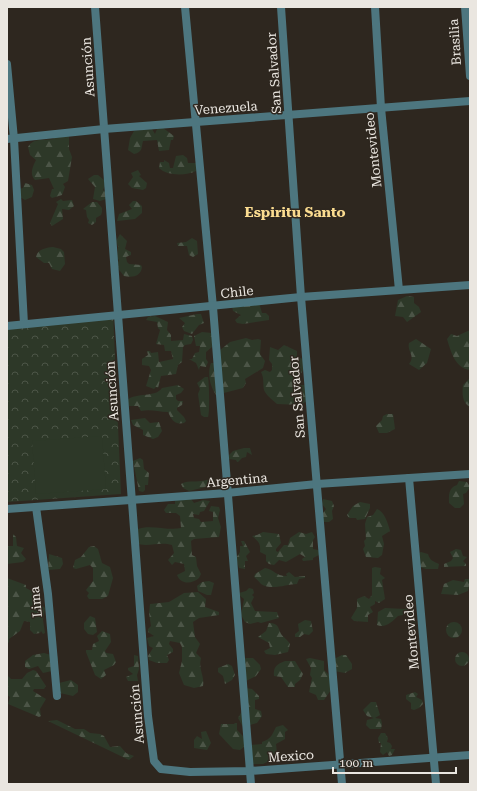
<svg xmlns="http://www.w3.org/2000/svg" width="477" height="791" font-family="'Roboto Serif',serif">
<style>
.forest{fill:url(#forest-firs)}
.park{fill:url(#park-crowns)}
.garden{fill:#2d3828}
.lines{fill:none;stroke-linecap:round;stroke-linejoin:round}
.minor{stroke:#4d767f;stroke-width:8}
.tertiary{stroke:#4d767f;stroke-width:8}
.labels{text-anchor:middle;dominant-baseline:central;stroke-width:3;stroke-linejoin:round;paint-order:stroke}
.street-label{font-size:13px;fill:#eae6e0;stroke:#2e271f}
.neighbourhood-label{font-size:14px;font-weight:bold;fill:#fbdc90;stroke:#2e271f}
</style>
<defs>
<pattern id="forest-firs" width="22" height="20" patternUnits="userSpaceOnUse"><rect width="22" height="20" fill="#2d3828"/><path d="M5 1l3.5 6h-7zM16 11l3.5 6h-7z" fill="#4c5547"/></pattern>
<pattern id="park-crowns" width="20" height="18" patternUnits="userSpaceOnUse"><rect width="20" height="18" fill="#2d3828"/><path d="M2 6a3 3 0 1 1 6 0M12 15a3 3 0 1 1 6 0" fill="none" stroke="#4c5547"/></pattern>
</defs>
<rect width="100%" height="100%" fill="#2e271f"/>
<g class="forest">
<path d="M163,128L174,136L173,140H171L169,150L159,151L157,140L143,141C141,148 143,152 134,154L128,150L130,138L134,131L152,129L155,134L157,129Z"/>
<path d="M59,133L69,136V149L72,157L68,181L63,184L65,187L62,195L52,198L50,196L52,189H54L49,178L35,180C29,174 33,166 36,160L30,155L28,147C34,137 44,141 53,139Z"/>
<path d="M183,155L187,158L188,163H196V171C186,176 167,176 159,168L160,162H164V160L169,163L170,168H173L176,156Z"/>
<path d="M138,170L141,175L139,176L147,183L146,188L143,190L132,188L128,184L133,177L131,173Z"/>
<path d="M94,175H98L104,180L105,186L103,190L106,192V199L100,201L93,199L95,187L88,179Z"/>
<path d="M25,183L32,185L34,190L32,197L25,200L20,197L19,189L23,188Z"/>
<path d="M61,199L63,201L72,200L74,206L69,210L62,209L63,219L52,226L50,223L58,204L56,202Z"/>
<path d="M133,201H136L142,206V213L135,219L117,221L119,214L132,209L129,205Z"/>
<path d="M92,202H97L102,208V212L101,215L96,218V222L92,225L88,223L89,220L87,217L86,210L83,209Z"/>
<path d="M120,234L127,241L125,249L131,252V255L126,257L127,262L129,264L141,265L142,267C141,276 133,278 124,276L116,266L119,260L117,258L118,246L116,241Z"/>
<path d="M192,238L197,241L198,254L193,257L189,255L187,246H178L177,243L186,242Z"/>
<path d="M53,247L61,249L64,252L65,264L60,271L52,269L49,263H44L36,257C38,249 45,248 53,247Z"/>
<path d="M407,296L414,297V303L419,307L421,312L407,322L403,317L395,316L398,300Z"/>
<path d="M259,303L262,313H266L269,316V320L243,324L237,323L235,320L241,315L233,311L232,306Z"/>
<path d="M197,314H201L204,323L199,325L192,334L184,331L182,327L185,323L179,318Z"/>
<path d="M155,316L168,322L167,330L171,335V341L183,340L184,334L192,336L193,340L191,344L185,345L183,347L182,362L178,365L176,374L161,376L158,388L156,387L154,389L146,386L151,370L149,366L142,365V359L148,355L147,351H150L151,353L158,352L159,362L173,359L171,351H165L164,345L156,344L160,330L158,328L157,322L146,320L148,317Z"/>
<path d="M470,330V370C455,368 451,352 447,339L451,334L457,336Z"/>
<path d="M202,332L212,333V347L206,352V359L208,362L206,367L200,366L199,370L196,363L189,359H192L195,353L199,352L200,346H196L194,336Z"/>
<path d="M246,338L252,340L258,339L261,340L260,354L265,361L263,368L245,379L246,383L243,388L216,395C210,386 207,374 211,363H214V355L230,342Z"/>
<path d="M416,339L431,349L427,363L419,370L409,364C416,356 407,352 409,343Z"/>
<path d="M284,345L297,351V357L303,359V370L299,377L300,385H308V400L301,405L277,404C273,400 268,397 265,392C262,388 265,379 261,372L265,370L270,372L272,370V364L269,360L270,347L278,350Z"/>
<path d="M205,377H208C209,381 210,413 208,417H204L201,415L198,394L200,389L197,383Z"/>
<path d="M470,378V407C462,403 462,393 463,385Z"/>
<path d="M178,385L184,389L181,393L176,395V399L178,401H183L182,405L177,408V410L184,417L186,421L184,423C174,425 172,420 168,412C158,412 151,409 141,411L138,406H129L127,400C137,392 155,398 162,388Z"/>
<path d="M387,414H393L395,429L387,433H379L376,426L382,420L383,416Z"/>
<path d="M145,418L150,423L159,422L162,431L158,437L153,439L143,435V430L133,425L131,420Z"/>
<path d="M244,448H250L252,455L247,452L246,457L242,458L238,462H237L236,460L229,459L228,456L233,451Z"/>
<path d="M140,458L143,460L144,469L149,473L148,485H145V490L143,492L139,491L133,461Z"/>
<path d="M212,478L215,480L214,485L189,491L183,488L181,484C189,479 200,484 212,478Z"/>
<path d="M459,481L467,482L470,487L466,493L463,494L464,504L460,508H455L449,503C449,495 448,488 457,485Z"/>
<path d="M178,498L191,499L194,503L203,500L210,501L204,511L200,512L199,515L193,514L194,518L199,519L201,522L213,521V512L209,511L211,506L219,507L220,510L218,518L221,527L219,537L194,539L191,541L192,555L196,557L197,566L201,574L199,578C192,584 181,585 177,575L185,571L184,564L175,562L172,565L168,560L174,553L172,545C160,541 147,548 136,543L138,529C150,524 168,531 181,528L180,516L176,513H166L164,510L168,504H175V501Z"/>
<path d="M323,499L332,501L334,506L332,511L333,519L329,522H323V513L326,509L322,504Z"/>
<path d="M360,502L370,504V508L365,519L357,520L356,518H349L347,515L353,506Z"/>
<path d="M377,509C384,511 388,523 390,531L382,536L384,544L382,555L378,558L366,557L363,549L365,546L364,541L366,539L365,524L367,517L373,515Z"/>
<path d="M263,532L279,534L281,543L276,549V551L278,552L284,545H288L290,538L299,532L306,534L312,532L315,537L313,540V549L318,550L321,554L313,558V560L303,561L302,559L305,557L300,554L286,562L279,560L274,565L269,564L266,561V555L260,552C261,543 258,541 252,536L257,535Z"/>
<path d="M13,534L16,537L17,546L24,548L21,553L26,559L23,562L7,564V546H13Z"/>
<path d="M241,541H244L250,552L246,556L248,561H245V569L239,568L236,558L240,552V546H243Z"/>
<path d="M94,546L98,549L102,563L110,567L113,578L108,596L102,599H89L87,596L89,593L86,590L93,581V568L90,565L76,569L73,568L75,560L81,557L89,547Z"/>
<path d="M456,549L461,550L463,556L467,557L463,561L466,564V566L444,567V564L451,561L453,558L450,552Z"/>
<path d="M421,552L428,554C430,561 433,561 439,564L438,569H426L420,567L419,553Z"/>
<path d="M49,554L62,558L63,564L60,569L48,570Z"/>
<path d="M375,567L381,568L380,574L385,578L382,580L385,599L379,603L375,601V604L370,607L373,612L368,615V622L354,621L351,618L357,608V599L364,596L369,599L372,595V568Z"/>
<path d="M265,568C274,569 275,576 287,576L286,574L289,572L295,577L305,576V578L299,579L297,584C286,584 272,591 261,584C259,582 257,579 254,577L255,574Z"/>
<path d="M7,578L26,585V588L39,595L40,604L45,608L43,620L45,633L43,634L41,631L40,633L34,634L30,630V622L24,621L20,631L9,639V642L7,644Z"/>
<path d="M465,579H470L468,591L458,595L441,594L444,584L453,580L464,582Z"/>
<path d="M209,581L214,583L211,595H207L198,591L197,586L202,582Z"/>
<path d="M249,588L253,589L254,593L252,595L254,597L251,603L255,611L275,612H277L279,618L261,623L258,622L250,624L245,622L241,615L244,599L239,595V593L246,591Z"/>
<path d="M198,592L206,599L205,607L219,612V615L199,618L193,622L195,637L200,644L196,653L201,658C198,669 205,677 203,686L194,688L184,685L179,673L182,661V647L180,643L170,641L169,644L173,649V652L167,655L169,660L167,663H157L149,660L148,656L153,648L149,646L147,638L154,636L148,632V629L151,626L149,613L150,604L169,602L184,593Z"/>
<path d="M409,597L414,598L412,610L416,621L415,626L409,625L407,614L398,616C393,621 385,629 377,625L378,612L385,608L405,609L407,607Z"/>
<path d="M90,616L95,618L97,632L93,635L88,634L84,629V623Z"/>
<path d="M305,620L311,621L313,631L309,635L304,634L300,637H295V634L299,631L298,624Z"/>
<circle cx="454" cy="630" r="8"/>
<path d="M269,623C279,623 278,628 281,634C284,638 287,639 290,644L288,652L275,655L266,654L264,651L270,648L269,643L258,637L266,631Z"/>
<path d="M102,631L110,634L111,642L105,651L106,653L113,654L116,662L114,665L104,670L106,675L101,679L95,675L86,652V650H92L93,644L99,641L97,636Z"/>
<circle cx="462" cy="659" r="7"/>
<path d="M44,653L58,657V660L52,671L43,673L38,666L29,669L25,667V661L33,655Z"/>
<path d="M134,655L138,656L139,669L137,675L138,681H128L126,677L133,674L128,670V668L134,666Z"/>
<path d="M342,655H346L352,664V669L345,673L334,671V659Z"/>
<path d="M246,658H253L260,665L261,669L256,676L246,681L238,675C238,668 239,661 246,658Z"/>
<path d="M310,658L324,661V670L330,676L331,690L324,700H318L316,695L309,692L312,678L310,675L311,668L306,659Z"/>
<path d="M285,661H295L303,674L300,680L295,684V687H288L281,677L274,676C273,667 277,664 285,661Z"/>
<path d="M228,664L232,666L235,675L232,680L225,684L223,676L218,672V668Z"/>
<path d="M33,670L36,671L46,686L44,689H34L33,691L46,699L40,709L41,716L39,717L8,704L10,697L7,695V675L11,679H22L27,673Z"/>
<path d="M71,680L78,685V692L73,696L60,693L59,683Z"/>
<path d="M245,688L252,689L259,696V699L255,700V709L261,711L262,716L257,723L243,727L238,718L242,711Z"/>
<path d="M415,692L418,694L416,697L422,700L423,704L419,708L414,710L411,709V703L406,699V695Z"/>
<path d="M371,702H376L380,715L375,718L381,719L382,724L381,729H370L366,725L367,720L374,718L367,716L363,710Z"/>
<path d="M57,720L75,729H84L90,733L100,734L104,736L110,747L120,746L126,753L134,756L129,760L48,721Z"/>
<path d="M235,723H237V730L244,737V747L240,750L233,749L219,734L221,724H234Z"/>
<path d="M283,725L288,730L285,732V739L276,744L277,753L274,756L273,759L263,764H253L250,745L262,744V742C271,739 272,735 276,727Z"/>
<path d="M206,731L211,743L207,750L194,748V740L197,736L202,739L201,732Z"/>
<path d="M381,733H385L388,738L387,742L390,743L392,746L391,749H395L392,755L389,756L387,752L383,755L380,752L381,743H379L378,738Z"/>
</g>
<path class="park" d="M113,312L121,494L7,502V327Z"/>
<path class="garden" d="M102,436L106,489L36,494L32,441Z"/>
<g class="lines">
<g class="minor">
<path d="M95,7L148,716L154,761L161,769L190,772L250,771L470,755"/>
<path d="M185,7L213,307L251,784"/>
<path d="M375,7L381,108L399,290"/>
<path d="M465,7L470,76"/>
<path d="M7,64L14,139L24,324"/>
<path d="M7,139L104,129L470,101"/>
<path d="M7,326L301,297"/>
<path d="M409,478L436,784"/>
<path d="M36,507L48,594L57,696"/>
<path d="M7,509L227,493L317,484L470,474"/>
</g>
<g class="tertiary">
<path d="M281,7L301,297L342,784"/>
<path d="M301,297L470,285"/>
</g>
</g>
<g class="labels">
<g class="street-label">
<text transform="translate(455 42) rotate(-94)">Brasilia</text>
<text transform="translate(88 67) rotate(-94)">Asunción</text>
<text transform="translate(274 73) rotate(-94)">San Salvador</text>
<text transform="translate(226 108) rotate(-4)">Venezuela</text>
<text transform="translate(373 150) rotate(-96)">Montevideo</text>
<text transform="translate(237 292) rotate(-6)">Chile</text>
<text transform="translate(112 391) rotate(-94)">Asunción</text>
<text transform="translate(297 397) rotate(-95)">San Salvador</text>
<text transform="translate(237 480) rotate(-5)">Argentina</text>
<text transform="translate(36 602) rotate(-96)">Lima</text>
<text transform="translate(411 632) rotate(-95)">Montevideo</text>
<text transform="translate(137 714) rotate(-95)">Asunción</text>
<text transform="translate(291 756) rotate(-4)">Mexico</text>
</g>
<g class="neighbourhood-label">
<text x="295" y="212">Espiritu Santo</text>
</g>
</g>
<rect width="477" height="791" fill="none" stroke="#eae6e0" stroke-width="16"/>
<path d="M333 767v6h123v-6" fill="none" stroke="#eae6e0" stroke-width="2"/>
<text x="339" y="767" font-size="12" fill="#eae6e0" stroke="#2e271f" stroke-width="3" paint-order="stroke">100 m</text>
</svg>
